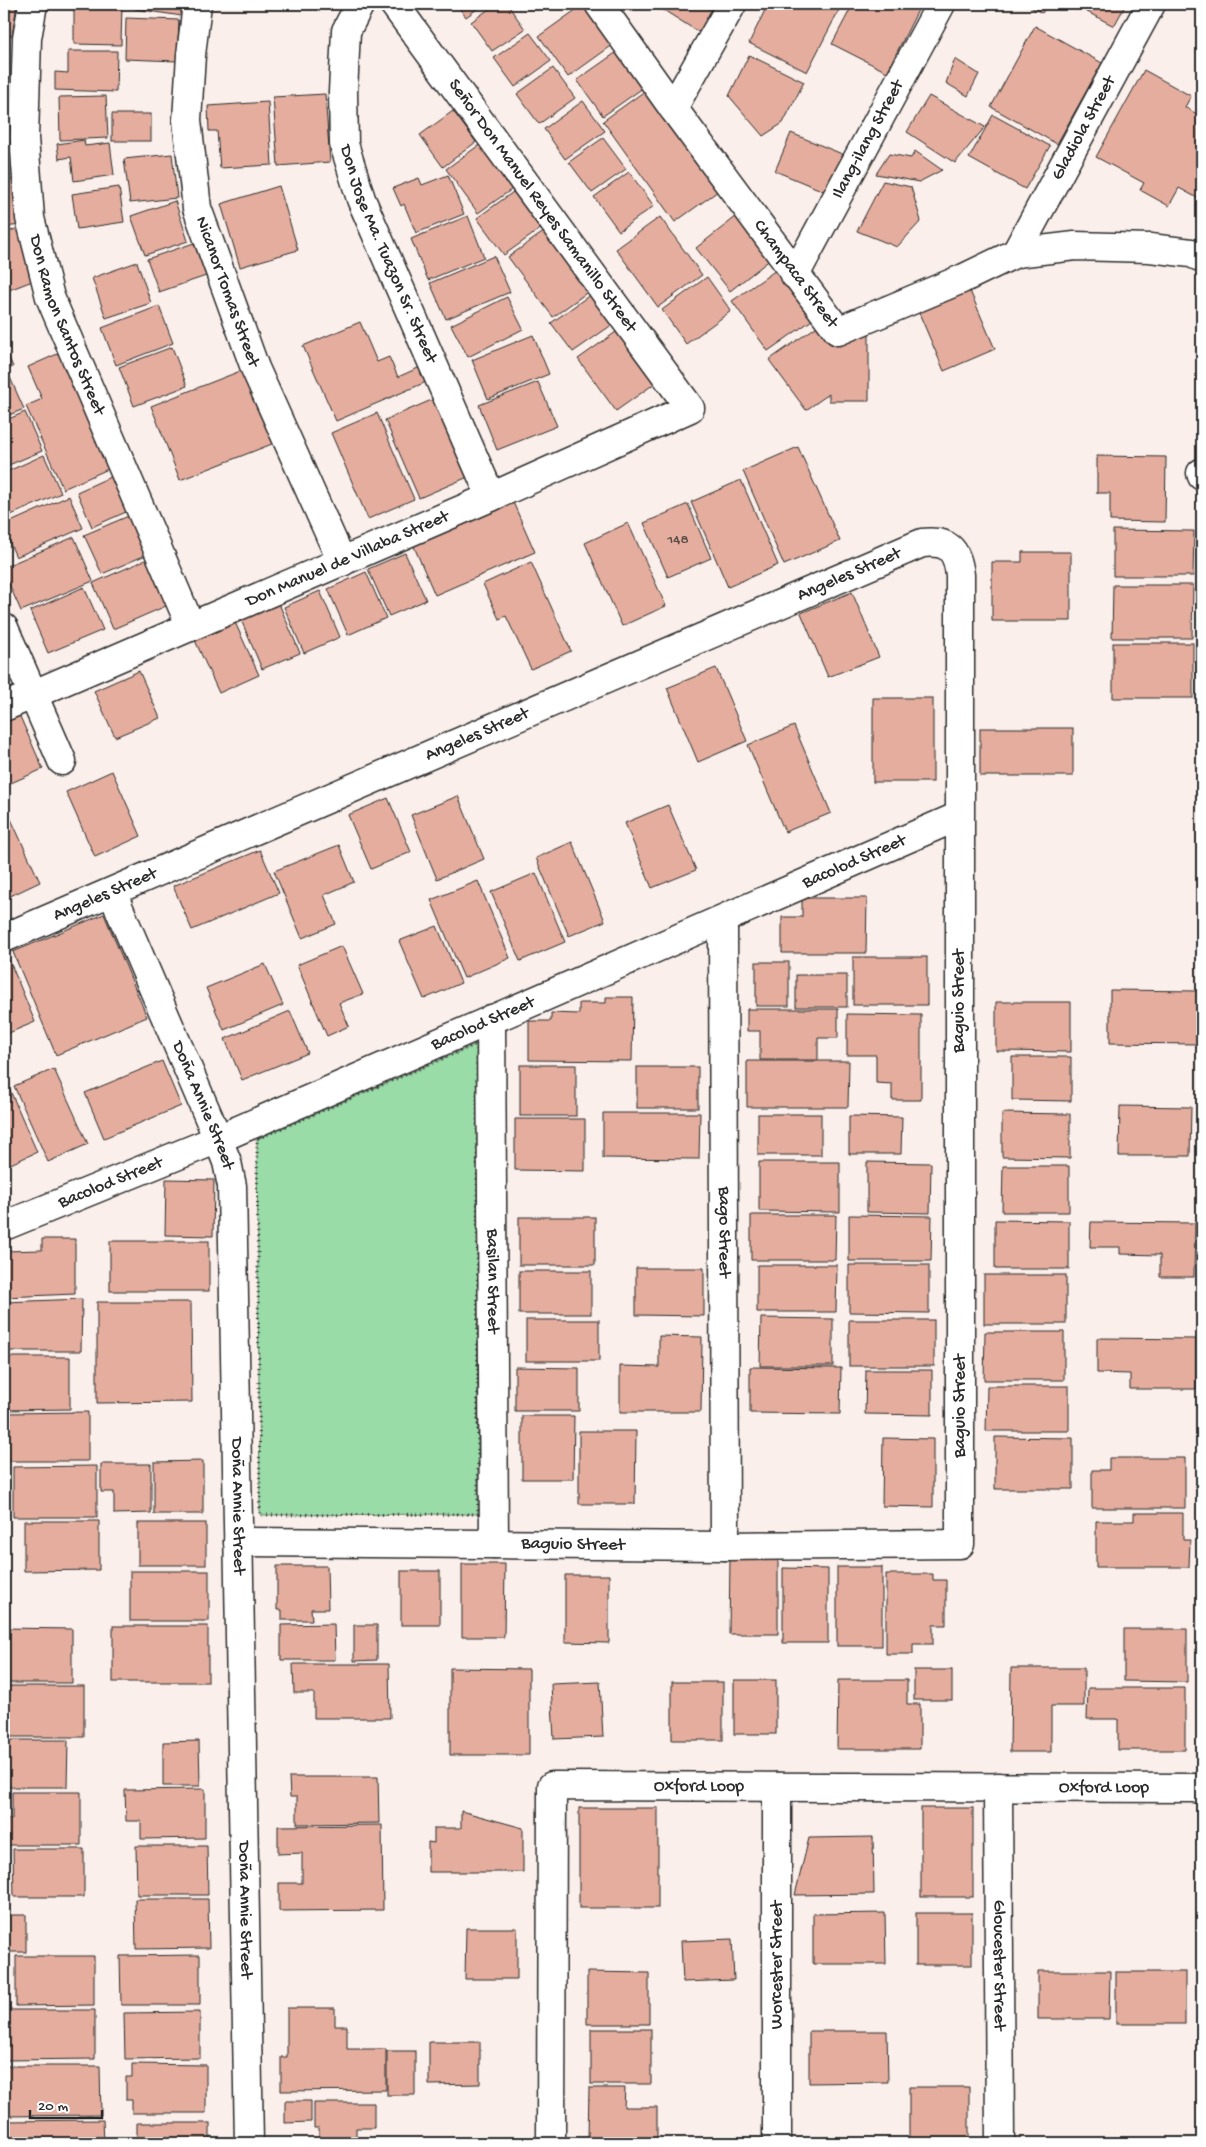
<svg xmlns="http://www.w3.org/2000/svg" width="1206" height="2147" font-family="'Gochi Hand',sans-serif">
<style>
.green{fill:#9adca7;stroke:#628469}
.building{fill:#e5ad9d;stroke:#2b2b2b}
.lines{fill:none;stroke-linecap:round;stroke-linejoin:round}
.minor-casing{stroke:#2b2b2b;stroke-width:31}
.path{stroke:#2b2b2b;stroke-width:3;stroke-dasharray:1 4;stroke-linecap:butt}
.minor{stroke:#fff;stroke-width:28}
.labels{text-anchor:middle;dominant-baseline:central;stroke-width:5;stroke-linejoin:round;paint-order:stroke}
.number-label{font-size:15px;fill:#5a4c48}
.street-label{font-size:18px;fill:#2b2b2b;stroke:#fff}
</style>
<rect width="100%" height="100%" fill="#faefeb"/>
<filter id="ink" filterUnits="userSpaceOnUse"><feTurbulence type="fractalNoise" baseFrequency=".02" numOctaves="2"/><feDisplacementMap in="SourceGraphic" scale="10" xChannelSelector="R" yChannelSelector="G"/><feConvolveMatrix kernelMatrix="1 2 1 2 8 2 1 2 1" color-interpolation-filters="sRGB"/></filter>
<g filter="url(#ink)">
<path class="green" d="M477,1044L478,1514L260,1515L257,1139Z"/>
<g class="building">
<path d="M4,4H17L12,36L4,35Z"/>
<path d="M64,4H122L121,45L74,44V8L64,7Z"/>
<path d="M135,4H184L182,16L135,9Z"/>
<path d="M456,4H484L466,17Z"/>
<path d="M496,4H507L525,29L492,51L471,22Z"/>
<path d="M584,4H596L621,39L568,77L539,36Z"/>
<path d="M654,4H718L700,33Z"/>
<path d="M768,4H842L807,72L749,43Z"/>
<path d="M853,4H921L887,72L832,44Z"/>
<path d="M1025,4H1048L1042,13Z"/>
<path d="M1072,4H1126L1114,26Z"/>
<path d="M126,18L179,20L177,61L125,59Z"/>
<path d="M1035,26L1102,63L1057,144L991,107Z"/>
<path d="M530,33L551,61L515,87L494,58Z"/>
<path d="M4,47H5L7,125H4Z"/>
<path d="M624,47L650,83L603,116L577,80Z"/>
<path d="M68,51H117L116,92L55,90V72L68,73Z"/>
<path d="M749,55L804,82L783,123L763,136L729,96Z"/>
<path d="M955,59L979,74L968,96L946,83Z"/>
<path d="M553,68L575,98L539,124L517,94Z"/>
<path d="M1144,70L1191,96L1185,107L1202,117L1201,200L1179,188L1169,206L1140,190L1144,183L1096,157Z"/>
<path d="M649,88L721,189L675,222L603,121Z"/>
<path d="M325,94L330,162L278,166L273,97Z"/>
<path d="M106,96L108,138L60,140L59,97Z"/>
<path d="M929,96L985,127L955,163L907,132Z"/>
<path d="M583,101L605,131L565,159L544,129Z"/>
<path d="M268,102L272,165L220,168L217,131H209L208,106Z"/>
<path d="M453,111L476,142L443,167L420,135Z"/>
<rect x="112" y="114" width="39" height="27"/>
<path d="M993,115L1050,146L1025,189L969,158Z"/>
<path d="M19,131L23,175L4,177V133Z"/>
<path d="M791,133L847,156L831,194L775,171Z"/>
<path d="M603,138L626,169L592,193L569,162Z"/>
<path d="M84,140L85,146L110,143L114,175L74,181L71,157L59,159L57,144Z"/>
<path d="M482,143L515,187L478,213L446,169Z"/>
<path d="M915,151L942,170L919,182L876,174L889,154L911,158Z"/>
<path d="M172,154L177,198L130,203L124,159Z"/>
<path d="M629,172L654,206L619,231L594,197Z"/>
<path d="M448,175L464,214L416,233L404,204L401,206L393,188L419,178L422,185Z"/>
<path d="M25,178L30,224L4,227V180Z"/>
<path d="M883,181L911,187L921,221L897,247L857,231Z"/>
<path d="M279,186L298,250L240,267L221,204Z"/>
<path d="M119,187L124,222L77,229L72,194Z"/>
<path d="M516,190L543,227L504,255L477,218Z"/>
<path d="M175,201L188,241L145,255L131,216Z"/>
<path d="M468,216L484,257L428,280L411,239Z"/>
<path d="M737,216L771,259L730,291L696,248Z"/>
<path d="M660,217L702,275L658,307L616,249Z"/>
<path d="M20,227L40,278L4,292V234Z"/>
<path d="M545,231L589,291L553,317L508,257Z"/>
<path d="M194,243L206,276L159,292L147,259Z"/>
<path d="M494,256L510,292L446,319L430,283Z"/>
<path d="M137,262L151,303L106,318L92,278Z"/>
<path d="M786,263L822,313L768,351L732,301Z"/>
<path d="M707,277L731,311L686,344L662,310Z"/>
<path d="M967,284L995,349L944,371L916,306Z"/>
<path d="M594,292L616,322L573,352L551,323Z"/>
<path d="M507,297L523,329L468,357L451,325Z"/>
<path d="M159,306L173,343L116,365L102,328Z"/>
<path d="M826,320L836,334H869V401H829V394L806,410L769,360Z"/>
<path d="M360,322L377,362L389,357L398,377L427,364L433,379L336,421L303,346Z"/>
<path d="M623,327L661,379L616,411L578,359Z"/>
<path d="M533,335L549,374L488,399L472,360Z"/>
<path d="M4,346L13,367L4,371Z"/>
<path d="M172,347L187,386L134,406L119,367Z"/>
<path d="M64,351L115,466L63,489L26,406L42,399L28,367Z"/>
<path d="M248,368L277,442L180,480L151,406Z"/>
<path d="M8,373L24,409L4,417V375Z"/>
<path d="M538,382L557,426L497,450L479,405Z"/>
<path d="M441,396L475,474L419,498L385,420Z"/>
<path d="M25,412L42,451L4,467V421Z"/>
<path d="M377,413L414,499L368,519L331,433Z"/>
<path d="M798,447L840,541L784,565L743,471Z"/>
<path d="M44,455L61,493L4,518V473Z"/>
<path d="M1097,456L1166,457L1165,522L1110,521V493H1097Z"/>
<path d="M119,473L135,508L92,527L77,492Z"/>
<path d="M741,480L778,565L728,587L691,502Z"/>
<path d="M69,496L83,528L16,557L4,530V525Z"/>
<path d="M512,500L535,552L435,595L412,542Z"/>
<path d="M688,504L711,558L668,577L644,523Z"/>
<path d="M138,512L155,551L102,574L84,535Z"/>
<path d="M628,523L666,606L622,626L585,543Z"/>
<path d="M1113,530L1194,531L1193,576H1113Z"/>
<path d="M74,537L93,581L21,611L4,573V567Z"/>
<path d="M1022,552H1071V621H992V562H1022Z"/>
<path d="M405,553L426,600L389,616L368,569Z"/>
<path d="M152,557L173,603L113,629L93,583Z"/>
<path d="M531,562L571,651L531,669L506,616L499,619L483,584Z"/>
<path d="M366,572L386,618L348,635L328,589Z"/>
<path d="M1113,585H1193L1192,638H1112Z"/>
<path d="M84,587L103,630L48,653L30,611Z"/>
<path d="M320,591L340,637L304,653L284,607Z"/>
<path d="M852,592L879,657L828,677L801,613Z"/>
<path d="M277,599L300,653L262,669L239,615Z"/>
<path d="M233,618L259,675L219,693L193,636Z"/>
<rect x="1113" y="643" width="80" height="55"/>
<path d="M716,668L747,741L698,762L667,688Z"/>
<path d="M139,671L160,718L115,737L94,691Z"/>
<rect x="873" y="698" width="60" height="84"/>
<path d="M18,712L43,769L4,786V718Z"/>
<path d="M794,726L831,813L785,832L748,745Z"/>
<rect x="980" y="728" width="93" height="48"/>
<path d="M112,771L141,836L95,857L66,792Z"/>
<path d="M458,796L484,859L437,879L411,815Z"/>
<path d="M388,798L411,852L371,869L348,815Z"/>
<path d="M4,804L40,882L4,899Z"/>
<path d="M668,805L696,870L652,888L625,823Z"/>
<path d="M572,842L605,921L569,936L536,858Z"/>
<path d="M339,845L354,882L324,895L336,924L302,938L274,871Z"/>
<path d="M260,850L279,893L192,930L173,886Z"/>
<path d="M536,873L565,942L520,961L491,892Z"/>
<path d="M478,881L510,958L464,978L431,900Z"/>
<path d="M802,898H867L866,953H782V917H802Z"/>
<path d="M104,914L147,1017L56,1055L13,952Z"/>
<path d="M437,926L461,983L424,999L399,941Z"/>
<path d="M342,946L363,994L339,1003L349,1026L327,1036L297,965Z"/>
<path d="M8,957L35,1022L4,1035V959Z"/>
<rect x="853" y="957" width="74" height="48"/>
<rect x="756" y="962" width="33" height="44"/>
<path d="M265,964L283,1005L224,1030L206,988Z"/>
<rect x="796" y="975" width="51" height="32"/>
<path d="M1110,990L1200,991L1199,1044L1110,1043Z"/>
<path d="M606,997H633L632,1061L529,1060V1021H551V1013L579,1014V1003H606Z"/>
<path d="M996,1002H1071V1052L996,1051Z"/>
<path d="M747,1009H838V1038H818V1060H760V1031H747Z"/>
<path d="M290,1011L308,1053L242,1080L225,1039Z"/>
<path d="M847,1014L921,1015V1100H892V1084L876,1083V1055H847Z"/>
<path d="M1012,1057H1071V1101L1012,1100Z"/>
<path d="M162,1061L181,1106L104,1138L85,1093Z"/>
<path d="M747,1061H849L848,1107H747Z"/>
<rect x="520" y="1065" width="56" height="51"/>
<rect x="637" y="1067" width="61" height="41"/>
<path d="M54,1069L88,1144L48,1162L14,1086Z"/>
<path d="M9,1088L37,1152L4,1167V1091Z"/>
<path d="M1120,1106L1191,1107L1190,1156H1119Z"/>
<path d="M603,1113H700L699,1159L603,1158Z"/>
<path d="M1002,1113L1070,1114V1158L1002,1157Z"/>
<rect x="758" y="1114" width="63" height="41"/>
<path d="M849,1116L902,1117L901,1154H849Z"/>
<path d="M515,1119H585V1171L515,1170Z"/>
<path d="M759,1162H840V1212L759,1211Z"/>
<path d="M867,1162L931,1163L930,1213L867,1212Z"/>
<path d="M1003,1166H1069V1212H1002Z"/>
<path d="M166,1179L214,1180L213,1236L165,1235Z"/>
<path d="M751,1215H836L835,1260H751Z"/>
<path d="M849,1215L932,1216L931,1261H849Z"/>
<rect x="519" y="1217" width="76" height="48"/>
<path d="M995,1220L1069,1221V1269H995Z"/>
<path d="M1091,1222L1195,1223L1194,1277H1160V1255L1120,1254V1247H1090Z"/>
<path d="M42,1239H75V1294L4,1297V1251L42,1250Z"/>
<rect x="110" y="1241" width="99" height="50"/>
<path d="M757,1265H837L836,1312H757Z"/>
<path d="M849,1265H929V1313L849,1312Z"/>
<path d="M636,1268H704V1316L636,1315Z"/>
<rect x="519" y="1271" width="72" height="43"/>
<rect x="984" y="1275" width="82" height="49"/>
<path d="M82,1299L81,1351H4V1302Z"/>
<path d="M97,1302H191L192,1402L97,1403Z"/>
<path d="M761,1318L833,1319V1366H760Z"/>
<rect x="526" y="1320" width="73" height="41"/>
<rect x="849" y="1320" width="85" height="46"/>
<path d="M985,1332H1064V1380H984Z"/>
<path d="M659,1336L702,1337L701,1412H620V1366L659,1367Z"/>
<path d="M1097,1338L1196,1339V1389H1130V1374L1097,1373Z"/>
<path d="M4,1357H70V1409L4,1410Z"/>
<path d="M515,1367L579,1368V1411H515Z"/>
<path d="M750,1367L841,1368L840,1414L750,1413Z"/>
<path d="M866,1370H932V1415L865,1414Z"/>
<path d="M987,1386H1069V1431H986Z"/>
<path d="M88,1412V1461H4V1413Z"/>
<path d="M522,1416H574L573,1479H522Z"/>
<path d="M579,1431H636L635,1504H579Z"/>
<path d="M995,1437L1073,1438V1489H995Z"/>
<path d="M883,1438L933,1439V1507L882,1506Z"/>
<path d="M1109,1458H1185V1508H1092V1470H1109Z"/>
<path d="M203,1461V1514H154V1462Z"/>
<path d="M101,1464H151V1513L114,1514V1492H101Z"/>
<path d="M97,1466V1517H13V1467Z"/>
<path d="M1134,1513H1183V1540H1190L1189,1567H1096V1521H1134Z"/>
<path d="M24,1521H99V1570L24,1571Z"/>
<rect x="138" y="1523" width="68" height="42"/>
<path d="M730,1557L778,1558V1634H729Z"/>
<path d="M462,1564H505L504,1637H462Z"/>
<path d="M277,1566H327L328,1609H311L312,1620H282V1610H277Z"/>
<rect x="837" y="1567" width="45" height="79"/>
<path d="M783,1568L828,1569V1643H783Z"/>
<rect x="130" y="1571" width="79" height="50"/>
<rect x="401" y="1571" width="39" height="54"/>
<path d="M886,1574H933V1580H946V1625H933V1644H913V1654H886Z"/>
<path d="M565,1575H609V1643L565,1642Z"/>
<path d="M334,1624L335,1660H281V1625Z"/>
<path d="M354,1625H377V1660L354,1661Z"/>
<rect x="113" y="1626" width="95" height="56"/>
<path d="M4,1628L72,1629V1683H4Z"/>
<path d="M1124,1629H1187V1682L1124,1681Z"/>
<path d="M293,1664H389L390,1718H314V1693H294Z"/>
<path d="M450,1668L529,1669V1755H450Z"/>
<path d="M1011,1668H1084V1706H1051V1752H1010Z"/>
<rect x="914" y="1670" width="38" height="30"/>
<rect x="734" y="1680" width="42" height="54"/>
<path d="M838,1680H907V1704H920V1749H837Z"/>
<path d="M600,1682L603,1737L554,1739L551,1684Z"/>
<rect x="672" y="1682" width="51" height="58"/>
<rect x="4" y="1686" width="80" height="51"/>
<path d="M1088,1688H1185V1750H1118V1719H1087Z"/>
<path d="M4,1740H68L67,1787H4Z"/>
<path d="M199,1741L200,1786H163V1742Z"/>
<path d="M289,1777H378L379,1823L297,1824V1797H290Z"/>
<path d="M205,1789V1838L141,1839V1821H126L125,1790Z"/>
<path d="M12,1792H81V1845H4V1819H12Z"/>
<rect x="579" y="1808" width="79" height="100"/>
<rect x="921" y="1808" width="52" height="89"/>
<path d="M461,1811L523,1828V1872H428V1842L434,1843V1828H461Z"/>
<path d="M382,1825L383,1910L279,1911V1883H302V1853L278,1854V1826Z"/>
<path d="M873,1837L874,1894L795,1895L809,1838Z"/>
<path d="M136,1846H207L208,1895H137Z"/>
<path d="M13,1849H84V1897H14Z"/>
<path d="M135,1899H208L209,1948L136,1949Z"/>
<path d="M885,1913L886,1964H813V1914Z"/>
<rect x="916" y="1913" width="56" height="52"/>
<rect x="4" y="1915" width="22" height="37"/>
<path d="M466,1928H517V1979H465Z"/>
<path d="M732,1939L734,1980L683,1982L681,1941Z"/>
<path d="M200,1955V2005H121L120,1956Z"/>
<path d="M16,1956H94V2005L16,2006Z"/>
<path d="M1038,1971H1110L1109,2019H1038Z"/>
<path d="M587,1972L649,1973V2024H587Z"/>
<rect x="1116" y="1972" width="69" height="52"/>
<path d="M287,2008H335V2026H347V2049H386V2090L281,2091V2057H287Z"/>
<path d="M6,2010H95V2059L6,2060Z"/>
<path d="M200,2012V2058L125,2059L124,2013Z"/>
<rect x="591" y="2029" width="60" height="55"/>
<path d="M809,2031H887L888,2082L809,2083Z"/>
<path d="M429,2042H480V2084L429,2085Z"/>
<rect x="387" y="2051" width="28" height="44"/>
<path d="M132,2064L206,2065V2113H132V2100H126V2077H132Z"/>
<path d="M4,2066H100L101,2115L4,2116Z"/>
<path d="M909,2087H969V2139L909,2140Z"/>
<path d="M589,2088H625L624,2107H657V2139H588Z"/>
<path d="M285,2101H311V2122L285,2123Z"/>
<path d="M314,2103H374V2128H356V2143H319V2128H314Z"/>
<path d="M103,2120L104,2143H4V2121Z"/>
<rect x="137" y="2123" width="73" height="20"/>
</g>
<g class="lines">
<defs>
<g id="minor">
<path id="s1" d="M33,4L27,38L24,138L30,218L50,297L191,627"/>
<path id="s2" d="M197,4L191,55L187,120L197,208L255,368L342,562"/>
<path id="s3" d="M360,4L346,31L343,92L344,144L361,199L491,497"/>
<path id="s4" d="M599,4L673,108L838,331L962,279L1016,253L1075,246L1150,248L1191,253L1202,258"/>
<path d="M673,108L732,4"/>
<path id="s5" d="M1016,253L1151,4"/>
<path id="s6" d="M795,275L941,4"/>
<path d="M1201,473L1202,476"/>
<path d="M4,628L62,761"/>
<path id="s7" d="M4,707L491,497L690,408L394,4"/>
<path id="s8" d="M112,892L218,1139L227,1162L232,1186L249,2143"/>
<path id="s9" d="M723,920L725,1546"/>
<path id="s10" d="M4,938L922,543C948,540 957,549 960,575V1544L725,1546L238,1542"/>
<path id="s11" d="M491,1019L494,1544"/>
<path id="s12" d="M4,1226L218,1139L959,816"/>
<path id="s13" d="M998,1787L1000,2143"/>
<path id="s14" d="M551,2143L552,1786L1202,1788"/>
<path d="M777,2143V1787"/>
</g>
</defs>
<use href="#minor" class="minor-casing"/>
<path class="path" d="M477,1044L478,1514L260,1515L257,1139Z"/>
<use href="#minor" class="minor"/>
</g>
</g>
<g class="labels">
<g class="number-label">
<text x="678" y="540">148</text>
</g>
<g class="street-label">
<text stroke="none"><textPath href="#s5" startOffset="142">Gladiola Street</textPath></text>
<text stroke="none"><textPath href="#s6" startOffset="154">Ilang-ilang Street</textPath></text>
<text transform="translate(542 206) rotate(54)">Señor Don Manuel Reyes Samanillo Street</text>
<text stroke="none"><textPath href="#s3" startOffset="262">Don Jose Ma. Tuazon Sr. Street</textPath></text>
<text stroke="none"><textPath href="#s4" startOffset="334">Champaca Street</textPath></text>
<text stroke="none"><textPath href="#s2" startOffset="294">Nicanor Tomas Street</textPath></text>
<text stroke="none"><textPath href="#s1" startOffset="328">Don Ramon Santos Street</textPath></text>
<text stroke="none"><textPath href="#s7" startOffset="374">Don Manuel de Villaba Street</textPath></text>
<text stroke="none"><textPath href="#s10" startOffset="920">Angeles Street</textPath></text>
<text stroke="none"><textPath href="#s10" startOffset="515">Angeles Street</textPath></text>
<text stroke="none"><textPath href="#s12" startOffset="925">Bacolod Street</textPath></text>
<text stroke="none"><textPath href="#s10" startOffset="110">Angeles Street</textPath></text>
<text transform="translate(959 1001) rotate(-90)">Baguio Street</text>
<text stroke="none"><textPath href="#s12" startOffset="520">Bacolod Street</textPath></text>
<text stroke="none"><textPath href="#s8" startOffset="232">Doña Annie Street</textPath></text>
<text stroke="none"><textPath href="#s12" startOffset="115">Bacolod Street</textPath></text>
<text stroke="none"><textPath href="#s9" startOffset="312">Bago Street</textPath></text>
<text stroke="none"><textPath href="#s11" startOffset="262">Basilan Street</textPath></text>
<text transform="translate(960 1406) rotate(-90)">Baguio Street</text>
<text stroke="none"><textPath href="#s8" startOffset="638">Doña Annie Street</textPath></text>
<text transform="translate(573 1545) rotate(1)">Baguio Street</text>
<text stroke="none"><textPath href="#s14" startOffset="504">Oxford Loop</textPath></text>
<text stroke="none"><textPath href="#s14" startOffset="909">Oxford Loop</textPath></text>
<text stroke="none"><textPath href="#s8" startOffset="1042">Doña Annie Street</textPath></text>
<text transform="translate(777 1965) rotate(-90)">Worcester Street</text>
<text stroke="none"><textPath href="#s13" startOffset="178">Gloucester Street</textPath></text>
</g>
</g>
<rect width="1206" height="2147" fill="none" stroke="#fff" stroke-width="20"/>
<rect x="10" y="10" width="1186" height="2127" fill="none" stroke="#2b2b2b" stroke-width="2" filter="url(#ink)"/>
<path d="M30 2110v8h72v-8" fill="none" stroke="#2b2b2b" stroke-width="2.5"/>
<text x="38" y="2110" font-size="15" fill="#2b2b2b" stroke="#ffffff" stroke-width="4" paint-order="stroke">20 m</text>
</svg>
